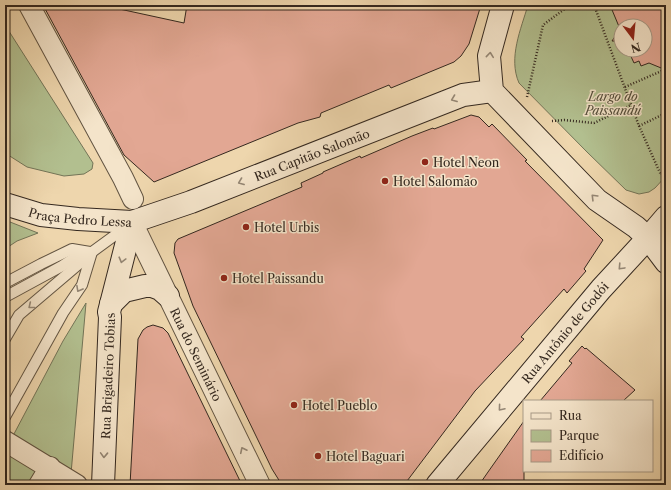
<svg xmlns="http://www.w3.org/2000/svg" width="671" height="490" font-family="'Libre Caslon Text',serif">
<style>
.green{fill:#b2bf8f;stroke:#737457;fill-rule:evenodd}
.building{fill:#e2a793;stroke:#34281f}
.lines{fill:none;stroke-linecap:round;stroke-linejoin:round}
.lane-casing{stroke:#625442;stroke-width:12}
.street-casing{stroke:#625442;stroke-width:22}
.secondary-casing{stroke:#34281f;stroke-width:24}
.path{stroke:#34281f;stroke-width:2.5;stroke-dasharray:1 2;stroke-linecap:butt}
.lane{stroke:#f4e4ca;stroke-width:10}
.street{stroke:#f4e4ca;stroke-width:20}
.secondary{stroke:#f4e4ca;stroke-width:22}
.oneway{stroke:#948674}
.poi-dot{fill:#8f2418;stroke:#f4e4ca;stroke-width:1.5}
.labels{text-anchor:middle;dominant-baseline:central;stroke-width:3;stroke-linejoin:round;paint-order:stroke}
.park-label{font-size:12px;font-style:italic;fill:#544e3b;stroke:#f4e4ca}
.street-label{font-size:12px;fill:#34281f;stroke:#f4e4ca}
.poi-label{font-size:12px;fill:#34281f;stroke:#f4e4ca;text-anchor:start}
</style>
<rect width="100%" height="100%" fill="#eed6ad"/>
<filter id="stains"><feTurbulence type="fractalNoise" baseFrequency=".005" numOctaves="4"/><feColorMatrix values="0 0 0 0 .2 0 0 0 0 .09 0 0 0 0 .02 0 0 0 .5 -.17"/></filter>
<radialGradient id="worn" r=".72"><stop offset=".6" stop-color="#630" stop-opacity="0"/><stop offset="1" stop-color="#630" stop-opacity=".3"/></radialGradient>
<g class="green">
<path d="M528,5H666V176L655,188L649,192L639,194L626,190L587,152L519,83C508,58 521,29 528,5ZM621,26H645V50H621Z"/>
<path d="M5,25L93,163L92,169L84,174L64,176L27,167L5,153Z"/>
<path d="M5,220L38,233L17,241L5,249Z"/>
<path d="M86,303L70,485H5V451L63,341Z"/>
</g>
<g class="building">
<path d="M43,5H101L184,23L187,5H481L469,44L461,56L454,62L391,88L389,85L321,113L320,117L298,123L154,182L124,155Z"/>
<path d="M610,5H666V70L649,63L641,66L639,61L634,63L628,50H645V26H621V41H612L620,29Z"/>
<path d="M471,115L479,117L489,127L492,124L527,160L525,161L603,240L584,269L586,271L567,293L564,289L521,337L524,339L475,391L404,485H282L272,469L193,306L174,253L175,243L178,239L302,187L301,183L323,173V172L360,156L361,158L412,136L433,128L434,129Z"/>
<path d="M153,325L163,328L168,333L242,485H130L138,339L143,330L147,327Z"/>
<path d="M582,346L585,349L586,348L635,390L623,401H540L572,363L569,361Z"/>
<path d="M524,421V485H479L488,472Z"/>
</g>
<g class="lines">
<defs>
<g id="lane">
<path d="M5,283L41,264L72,249L90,252"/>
<path d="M5,297L62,266L74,258L88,253"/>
<path d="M5,339L19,315L79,264L92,252L129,225"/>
<path d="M5,417L63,313L82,285L92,252"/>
</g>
<g id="street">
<path d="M29,5L123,178L133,199"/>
<path id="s1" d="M132,222L260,485"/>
<path d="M5,441L77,485"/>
<path d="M39,485L50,467"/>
</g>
<g id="secondary">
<path d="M503,5L489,56L492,91L597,200L636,227L648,238L666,262"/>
<path id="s2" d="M5,204L41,215L78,219L132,222L191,202L463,95L492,91"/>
<path d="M111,304L124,291L145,286H152L160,289L168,296"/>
<path id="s3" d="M103,485L110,317L109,312L132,222"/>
<path id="s4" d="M437,485L601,289L648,238L666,217"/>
</g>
</defs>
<use href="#lane" class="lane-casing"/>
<use href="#street" class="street-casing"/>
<use href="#secondary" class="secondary-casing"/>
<g class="path">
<path d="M594,5L639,126L661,175L666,170"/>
<path d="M625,87L666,69"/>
<path d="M527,97L543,25L570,5"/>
<path d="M552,121L564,120L594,123L631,105"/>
<path d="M639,126L666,113"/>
<path d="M11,481L17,485"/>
<path d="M11,484L13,485"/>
</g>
<use href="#lane" class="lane"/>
<use href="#street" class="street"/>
<use href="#secondary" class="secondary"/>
</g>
<defs><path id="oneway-chevron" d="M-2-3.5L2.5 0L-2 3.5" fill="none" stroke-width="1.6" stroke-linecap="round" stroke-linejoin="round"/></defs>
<g class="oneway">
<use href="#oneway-chevron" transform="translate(490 55) rotate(-84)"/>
<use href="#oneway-chevron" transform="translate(454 99) rotate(159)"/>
<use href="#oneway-chevron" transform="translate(241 182) rotate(159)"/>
<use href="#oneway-chevron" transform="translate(594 197) rotate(-135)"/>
<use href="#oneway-chevron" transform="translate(122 260) rotate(105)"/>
<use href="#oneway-chevron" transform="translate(621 267) rotate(133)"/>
<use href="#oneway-chevron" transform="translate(79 289) rotate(119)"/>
<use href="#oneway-chevron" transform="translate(31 306) rotate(141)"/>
<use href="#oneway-chevron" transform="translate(501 408) rotate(130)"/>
<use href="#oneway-chevron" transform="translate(243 450) rotate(-116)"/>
<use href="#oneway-chevron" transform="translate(104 455) rotate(92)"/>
</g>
<g class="poi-dot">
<circle cx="425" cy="162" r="4"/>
<circle cx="385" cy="181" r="4"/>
<circle cx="246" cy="227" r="4"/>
<circle cx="224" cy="278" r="4"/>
<circle cx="294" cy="405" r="4"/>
<circle cx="318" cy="456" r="4"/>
</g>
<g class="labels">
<g class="park-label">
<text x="613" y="96">Largo do<tspan x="613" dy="14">Paissandú</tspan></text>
</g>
<g class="street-label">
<text stroke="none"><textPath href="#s2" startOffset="321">Rua Capitão Salomão</textPath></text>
<text stroke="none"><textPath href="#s2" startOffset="77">Praça Pedro Lessa</textPath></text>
<text stroke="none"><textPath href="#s4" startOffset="199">Rua Antônio de Godói</textPath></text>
<text stroke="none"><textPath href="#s1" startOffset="147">Rua do Seminário</textPath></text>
<text stroke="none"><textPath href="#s3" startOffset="109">Rua Brigadeiro Tobias</textPath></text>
</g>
<g class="poi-label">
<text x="433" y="162">Hotel Neon</text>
<text x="393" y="181">Hotel Salomão</text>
<text x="254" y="227">Hotel Urbis</text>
<text x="232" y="278">Hotel Paissandu</text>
<text x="302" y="405">Hotel Pueblo</text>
<text x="326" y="456">Hotel Baguari</text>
</g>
</g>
<rect width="671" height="490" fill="none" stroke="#eed6ad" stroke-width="20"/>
<rect x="6" y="6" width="659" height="478" fill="none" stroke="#34281f" stroke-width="2"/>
<rect x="10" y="10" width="651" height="470" fill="none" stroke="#34281f"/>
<rect x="523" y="400" width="130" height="72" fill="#f4e4ca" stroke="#a79986"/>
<rect x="531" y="413" width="20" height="6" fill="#f4e4ca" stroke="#a79986"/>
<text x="559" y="420" font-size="12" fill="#34281f">Rua</text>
<rect x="531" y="430" width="20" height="12" fill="#b2bf8f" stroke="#a79986"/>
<text x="559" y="440" font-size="12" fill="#34281f">Parque</text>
<rect x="531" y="450" width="20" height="12" fill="#e2a793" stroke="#a79986"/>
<text x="559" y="460" font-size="12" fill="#34281f">Edifício</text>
<g transform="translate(633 38) rotate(164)"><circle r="19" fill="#f4e4ca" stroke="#a79986"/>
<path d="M0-3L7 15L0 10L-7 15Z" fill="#8f2418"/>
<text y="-6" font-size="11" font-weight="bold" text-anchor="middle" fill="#34281f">N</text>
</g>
<rect width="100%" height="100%" filter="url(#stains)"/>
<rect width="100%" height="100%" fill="url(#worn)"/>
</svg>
